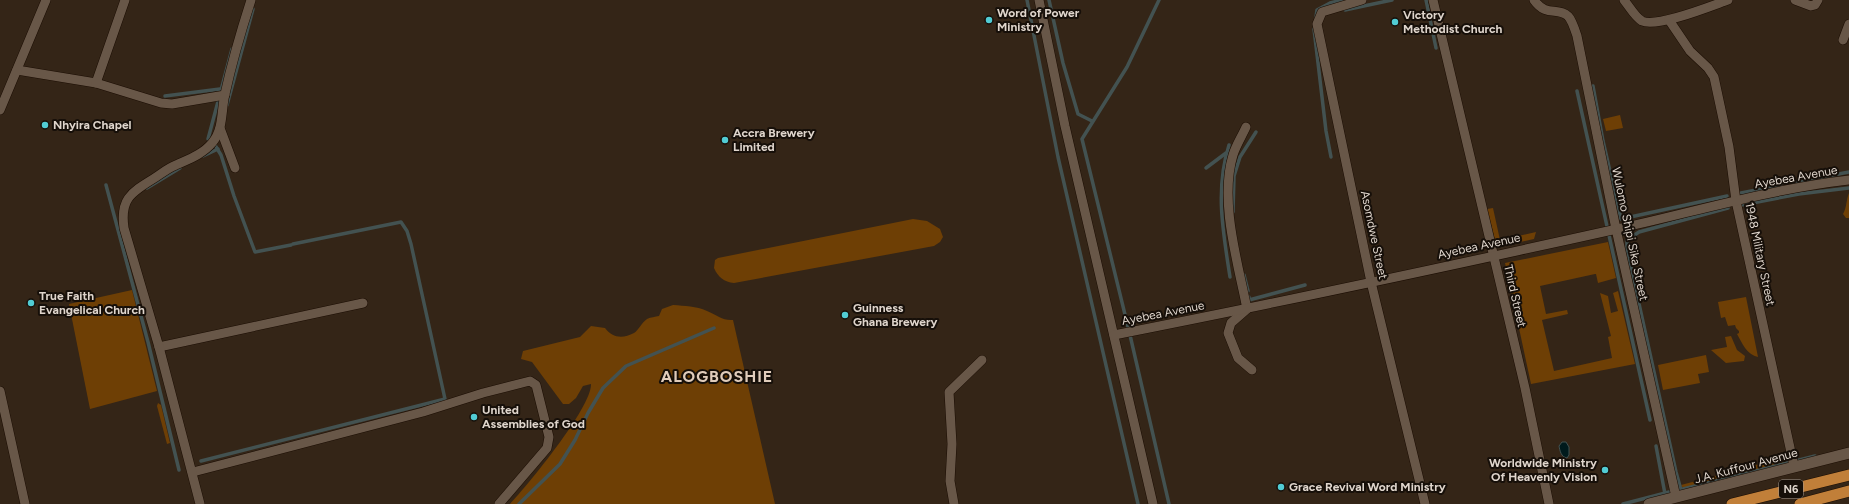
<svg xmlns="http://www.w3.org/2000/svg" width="1849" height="504" font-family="Figtree,sans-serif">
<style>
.green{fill:#6e3f05}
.water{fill:#001a1c;stroke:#435251}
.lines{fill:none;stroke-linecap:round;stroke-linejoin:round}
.stream{stroke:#435251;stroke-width:3.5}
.minor-casing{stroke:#1b0d03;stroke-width:10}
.secondary-casing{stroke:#1b0d03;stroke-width:12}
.trunk-casing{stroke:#1b0d03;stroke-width:12}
.minor{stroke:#685748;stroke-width:9}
.secondary{stroke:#685748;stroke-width:11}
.trunk{stroke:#c17f39;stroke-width:11}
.poi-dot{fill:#51ccd4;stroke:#160f09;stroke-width:1.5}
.labels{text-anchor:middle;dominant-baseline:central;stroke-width:4;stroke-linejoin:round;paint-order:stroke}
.shield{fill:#160f09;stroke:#a39a92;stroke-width:1}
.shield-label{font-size:11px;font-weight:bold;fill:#dfd5cc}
.poi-label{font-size:12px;font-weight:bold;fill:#dfd5cc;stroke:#160f09;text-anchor:start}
.street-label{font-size:12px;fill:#dfd5cc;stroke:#160f09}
.district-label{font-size:16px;font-weight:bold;letter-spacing:1px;fill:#e0ccbb;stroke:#160f09}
</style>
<rect width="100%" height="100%" fill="#342517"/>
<g class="green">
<path d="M1620,115L1623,128L1606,131L1603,119Z"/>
<path d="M1849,193V218H1846L1843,214C1847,207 1846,200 1849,193Z"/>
<path d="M1493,208L1500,240L1536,232L1534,239L1502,246L1496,244L1487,209Z"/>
<path d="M913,219L927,221L940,229L943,237L940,242L934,246L734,283C724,282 718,277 714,268L715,260L718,258Z"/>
<path d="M1608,242L1616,278L1598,283L1596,274H1595L1540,286L1546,314L1567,310L1568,314L1542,320L1554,371L1612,358L1608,337L1611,336L1600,293L1608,296L1611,313L1618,311L1613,293L1618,291L1635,364L1531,384L1505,263Z"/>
<path d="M132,290L157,391L90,409L69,304Z"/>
<path d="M1746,297L1758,357C1747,355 1742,343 1737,334L1739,333V331L1736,328L1735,325L1728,326L1725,317L1721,318L1718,302Z"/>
<path d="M673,305C685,306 696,306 707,311C717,315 723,321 733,320L775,504H510C528,485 592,407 591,384L583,386L576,398L569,404H563L532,362L521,359L523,351L580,337L591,326L605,328C612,338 623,339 634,333C639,330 641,323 647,319C651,317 655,317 659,316L662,309Z"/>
<path d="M1731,336L1737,350L1745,356L1744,361L1726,363L1711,350L1727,347L1725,337Z"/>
<path d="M1706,355L1709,372L1698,374L1700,383L1663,390L1658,365Z"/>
<path d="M158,403L161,405L170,443L167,444L157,406Z"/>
<path d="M1783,458L1785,462L1683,488L1681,485Z"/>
</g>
<path class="water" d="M1562,442H1566L1569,447V455L1567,458C1561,457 1560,451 1559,446Z"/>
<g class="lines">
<g class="stream">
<path d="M1027,0L1058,157L1138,504"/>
<path d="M1049,0L1063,63L1078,114L1092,121"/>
<path d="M1159,0L1127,67L1082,139L1130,335L1169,504"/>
<path d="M1426,0L1436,48"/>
<path d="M1345,10L1392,0"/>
<path d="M1316,17L1317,10L1330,3L1342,0"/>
<path d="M1314,29L1326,131L1331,157"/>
<path d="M232,49L208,139L213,142L221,155L234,196L255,252L291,245"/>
<path d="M1593,86L1603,141L1621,219L1727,196"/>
<path d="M1577,91L1650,420"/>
<path d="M165,96L220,89"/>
<path d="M227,105L253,9"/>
<path d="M1229,145C1215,189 1223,232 1230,277"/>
<path d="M203,156L218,149"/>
<path d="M1206,168L1226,153"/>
<path d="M1792,183L1849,172"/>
<path d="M106,185L148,342L179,470"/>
<path d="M147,188L180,168"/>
<path d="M1741,193L1781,185"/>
<path d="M1742,205L1799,194L1849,188"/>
<path d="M1233,212L1234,176L1240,157L1256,132"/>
<path d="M1244,275L1248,291"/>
<path d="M1249,297V300L1305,285"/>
<path d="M1656,446L1665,494"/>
<path d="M201,461L445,399L411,244L407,231L401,222L293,244"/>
<path d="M1679,490L1815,456"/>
<path d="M1681,490L1676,472L1627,249V240L1639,232L1728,208"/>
<path d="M519,504L560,464L575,440L588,413L603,388L626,366L714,328"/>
<path d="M1623,504L1673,491"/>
</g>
<defs>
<g id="minor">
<path d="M1039,0L1065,126L1153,504"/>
<path d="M1362,0L1322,12L1317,24L1371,282L1425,504"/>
<path d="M1433,0L1525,388L1549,504"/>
<path d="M1534,0C1547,18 1557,6 1568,16C1572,20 1575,30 1577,36L1616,229L1676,497"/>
<path d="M1624,0C1629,6 1635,17 1642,21C1657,28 1711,6 1728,0"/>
<path d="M1795,0L1811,6L1815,5L1818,0"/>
<path d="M1669,20L1690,51L1708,68L1714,77L1729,147L1736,201L1794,466"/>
<path d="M1843,40L1849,24"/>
<path d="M17,70L96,83L161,103L172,104L225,95"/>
<path d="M96,83L125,0"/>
<path d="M0,110L46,0"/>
<path d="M1246,127C1242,136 1236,145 1233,155C1219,201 1238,263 1247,309L1231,323L1228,333L1238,358L1252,370"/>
<path d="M220,128L235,168"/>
<path d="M1114,335C1282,302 1450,266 1617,229C1694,212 1770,189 1849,180"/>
<path d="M159,347L363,303"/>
<path d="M0,391L25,504"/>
<path d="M193,472L423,412L483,393L530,381L536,385L549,437L547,448L499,504"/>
<path d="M200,504L159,347L124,228C120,200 130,193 153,179C161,174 168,168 176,165C189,159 203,154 212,143C224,129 221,110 225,94C232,62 241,31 251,0"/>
<path d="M954,504L950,481L952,444L949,392L982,360"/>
</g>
<path id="secondary" d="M1649,504L1849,453"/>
<g id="trunk">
<path d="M1732,504L1849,475"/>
<path d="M1800,504L1849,491"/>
</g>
</defs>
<use href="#minor" class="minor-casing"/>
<use href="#secondary" class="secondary-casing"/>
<use href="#trunk" class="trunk-casing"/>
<use href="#minor" class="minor"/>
<use href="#secondary" class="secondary"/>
<use href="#trunk" class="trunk"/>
</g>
<g class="poi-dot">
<circle cx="989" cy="20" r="4"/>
<circle cx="1395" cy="22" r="4"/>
<circle cx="45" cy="125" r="4"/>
<circle cx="725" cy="140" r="4"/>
<circle cx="31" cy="303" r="4"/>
<circle cx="845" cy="315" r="4"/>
<circle cx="474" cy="417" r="4"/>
<circle cx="1605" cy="470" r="4"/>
<circle cx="1281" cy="487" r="4"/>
</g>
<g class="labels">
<rect class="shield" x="1779" y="480" width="24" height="18" rx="3"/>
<g class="shield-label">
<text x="1791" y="489">N6</text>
</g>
<g class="poi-label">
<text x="997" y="13">Word of Power<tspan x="997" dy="14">Ministry</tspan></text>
<text x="1403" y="15">Victory<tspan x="1403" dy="14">Methodist Church</tspan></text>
<text x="53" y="125">Nhyira Chapel</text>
<text x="733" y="133">Accra Brewery<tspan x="733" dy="14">Limited</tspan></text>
<text x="39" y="296">True Faith<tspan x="39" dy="14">Evangelical Church</tspan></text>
<text x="853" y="308">Guinness<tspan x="853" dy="14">Ghana Brewery</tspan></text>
<text x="482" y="410">United<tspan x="482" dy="14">Assemblies of God</tspan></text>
<text x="1597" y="463" text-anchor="end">Worldwide Ministry<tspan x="1597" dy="14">Of Heavenly Vision</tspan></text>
<text x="1289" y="487">Grace Revival Word Ministry</text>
</g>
<g class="street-label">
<text transform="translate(1796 177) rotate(-10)">Ayebea Avenue</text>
<text transform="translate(1630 234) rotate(78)">Wulomo Shipi Sika Street</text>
<text transform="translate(1374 235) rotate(78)">Asomdwe Street</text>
<text transform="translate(1479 246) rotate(-12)">Ayebea Avenue</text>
<text transform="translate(1760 254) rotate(78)">1948 Military Street</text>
<text transform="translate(1515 296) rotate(77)">Third Street</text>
<text transform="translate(1163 313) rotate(-11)">Ayebea Avenue</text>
<text transform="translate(1746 466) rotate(-15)">J.A. Kuffour Avenue</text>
</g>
<g class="district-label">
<text x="717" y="376">ALOGBOSHIE</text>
</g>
</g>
</svg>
